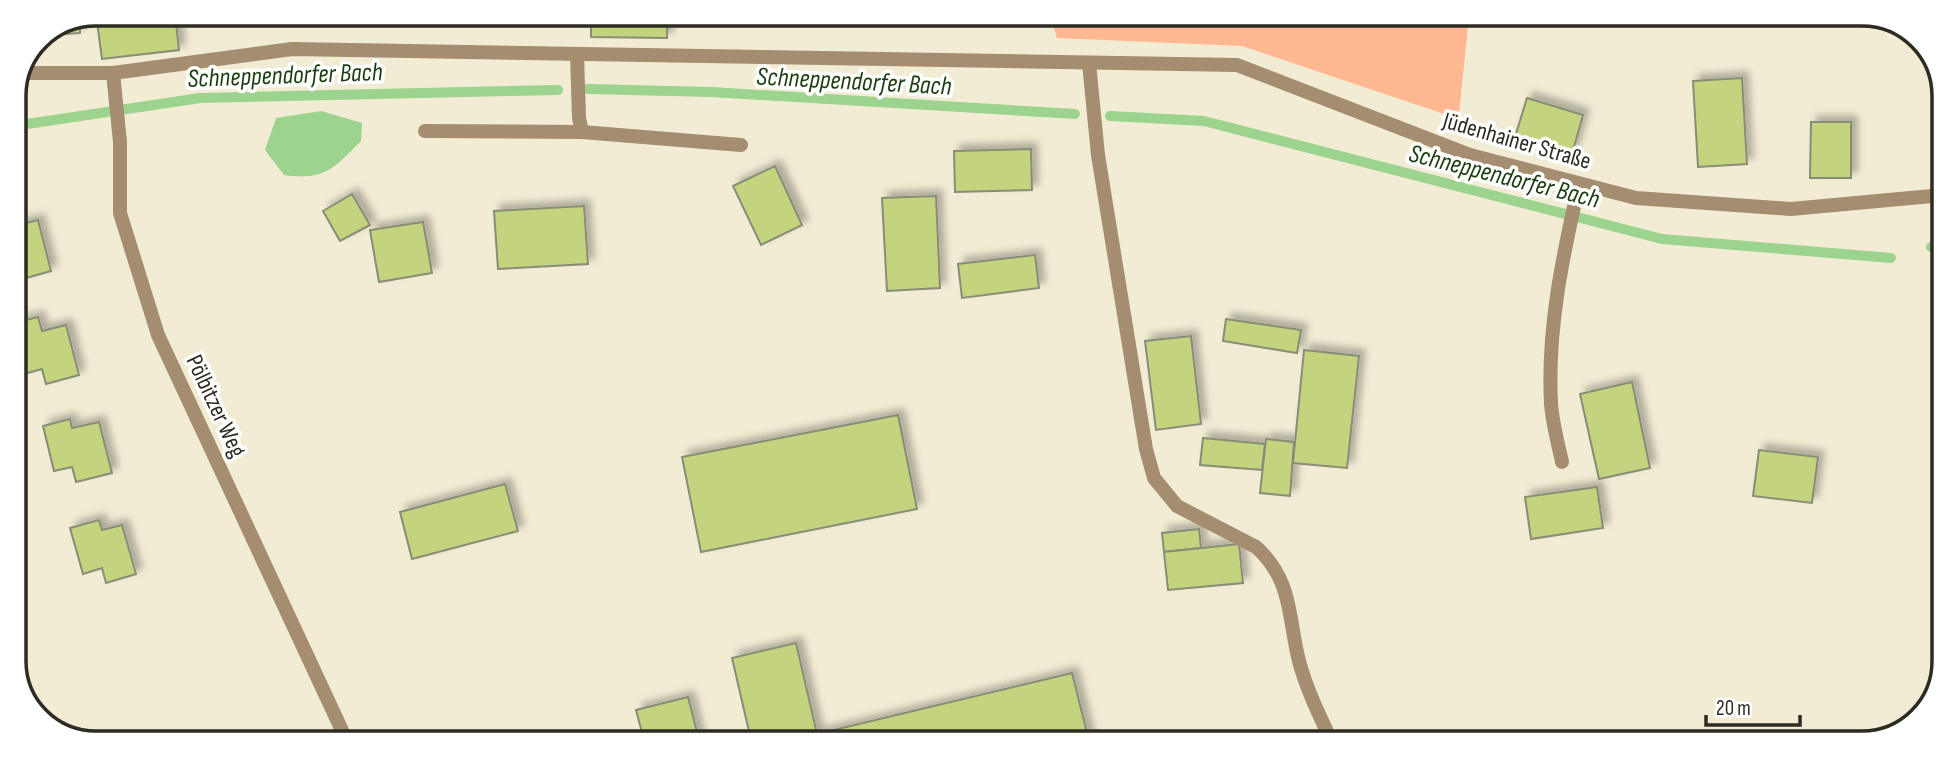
<svg xmlns="http://www.w3.org/2000/svg" width="1958" height="757" font-family="'Sofia Sans Condensed',sans-serif">
<style>
.green{fill:#ffb890}
.water{fill:#9cd38e}
.lines{fill:none;stroke-linecap:round;stroke-linejoin:round}
.stream{stroke:#9cd38e;stroke-width:10}
.building{fill:#c4d37e;stroke:#888d77;stroke-width:2;filter:url(#shadow)}
.lane{stroke:#a58d71;stroke-width:14}
.street{stroke:#a58d71;stroke-width:14}
.labels{text-anchor:middle;dominant-baseline:central;stroke-width:7;stroke-linejoin:round;paint-order:stroke}
.street-label{font-size:24px;fill:#2d2b22;stroke:#fff}
.water-label{font-size:26px;font-style:italic;fill:#1a3e10;stroke:#fff}
.rim{fill:none;stroke:#2d2b22;stroke-width:3.5}
</style>
<defs>
<filter id="shadow"><feDropShadow dx="6" dy="-6" stdDeviation="3.5" flood-color="#0004"/></filter>
</defs>
<rect width="100%" height="100%" fill="#f2ecd4"/>
<path class="green" d="M1050,16L1469,17L1458,123L1441,113L1242,46L1057,38Z"/>
<path class="water" d="M321,111L362,123L361,141C334,168 325,181 284,175L265,150L276,118Z"/>
<g class="lines">
<g class="stream">
<path d="M588,89L711,92L1075,114"/>
<path d="M1110,116L1204,121L1662,239L1891,258"/>
<path d="M14,126L200,98L558,90"/>
<path d="M1931,247L1943,244"/>
</g>
</g>
<g class="building">
<path d="M161,14H175L179,50L102,59L97,22Z"/>
<path d="M510,15H561V19L510,18Z"/>
<path d="M591,15H667V38L591,37Z"/>
<path d="M779,16H835V19L779,20Z"/>
<path d="M80,21V33L45,35Z"/>
<path d="M1932,61L1944,91V114Z"/>
<path d="M1742,78L1747,164L1698,167L1693,81Z"/>
<path d="M1527,98L1583,115L1572,154L1515,137Z"/>
<path d="M1811,122H1851V178H1810Z"/>
<path d="M1031,149L1032,190L955,192L954,151Z"/>
<path d="M775,166L802,225L761,245L733,186Z"/>
<path d="M352,194L370,225L340,241L323,211Z"/>
<path d="M936,196L940,288L887,291L882,198Z"/>
<path d="M584,206L588,264L498,269L494,211Z"/>
<path d="M38,220L51,271L19,280L14,264V226Z"/>
<path d="M423,222L432,273L379,282L370,230Z"/>
<path d="M1035,255L1039,288L962,298L958,264Z"/>
<path d="M38,317L42,331L66,325L79,375L46,384L42,369L24,374L14,335V323Z"/>
<path d="M1226,319L1301,330L1297,353L1223,341Z"/>
<path d="M1191,336L1201,424L1156,430L1145,341Z"/>
<path d="M1304,350L1359,356L1347,468L1293,463Z"/>
<path d="M1632,382L1650,468L1599,479L1580,394Z"/>
<path d="M898,415L917,509L701,552L682,457Z"/>
<path d="M70,419L72,428L99,422L112,473L76,482L72,467L54,471L43,426Z"/>
<path d="M1203,438L1265,444L1262,470L1200,465Z"/>
<path d="M1266,439L1294,442L1290,496L1260,493Z"/>
<path d="M1759,450L1818,457L1812,503L1753,496Z"/>
<path d="M505,484L518,531L412,559L400,512Z"/>
<path d="M1597,487L1603,528L1531,539L1525,497Z"/>
<path d="M99,520L102,530L122,525L136,574L106,583L102,568L83,574L70,528Z"/>
<path d="M1199,529L1201,548L1164,552L1162,533Z"/>
<path d="M1239,544L1243,583L1168,590L1164,552Z"/>
<path d="M796,643L817,734L790,740H751L732,658Z"/>
<path d="M1072,673L1089,741L790,740L817,734Z"/>
<path d="M688,697L699,740H644L636,710Z"/>
</g>
<g class="lines">
<g class="lane">
<path d="M577,54L579,118L582,132"/>
<path d="M1089,63L1098,155L1146,449L1154,478L1177,506L1256,547C1293,580 1288,618 1299,661C1306,688 1320,717 1332,742"/>
<path d="M425,131L582,132L741,145"/>
<path d="M1562,462C1558,443 1552,422 1551,403C1547,329 1563,255 1579,184"/>
</g>
<g class="street">
<path d="M22,73H113L292,49L1237,65L1470,155L1636,198L1791,209L1943,195"/>
<path d="M113,73L120,142V213L158,335L346,739"/>
</g>
</g>
<g class="labels">
<g class="street-label">
<text transform="translate(1517 141) rotate(16)">Jüdenhainer Straße</text>
<text transform="translate(216 406) rotate(65)">Pölbitzer Weg</text>
</g>
<g class="water-label">
<text transform="translate(285 76) rotate(-2)">Schneppendorfer Bach</text>
<text transform="translate(854 82) rotate(3)">Schneppendorfer Bach</text>
<text transform="translate(1504 177) rotate(14)">Schneppendorfer Bach</text>
</g>
</g>
<path d="M0 0H1958V757H0ZM96 26H1862A70 70 0 0 1 1932 96V661A70 70 0 0 1 1862 731H96A70 70 0 0 1 26 661V96A70 70 0 0 1 96 26Z" fill="#fff" fill-rule="evenodd"/>
<path class="rim" d="M96 26H1862A70 70 0 0 1 1932 96V661A70 70 0 0 1 1862 731H96A70 70 0 0 1 26 661V96A70 70 0 0 1 96 26Z"/>
<path d="M1706 715v10h94v-10" fill="none" stroke="#2d2b22" stroke-width="3.5"/>
<text x="1716" y="715" font-size="21" fill="#2d2b22" stroke="#ffffff" stroke-width="5" paint-order="stroke">20 m</text>
</svg>
